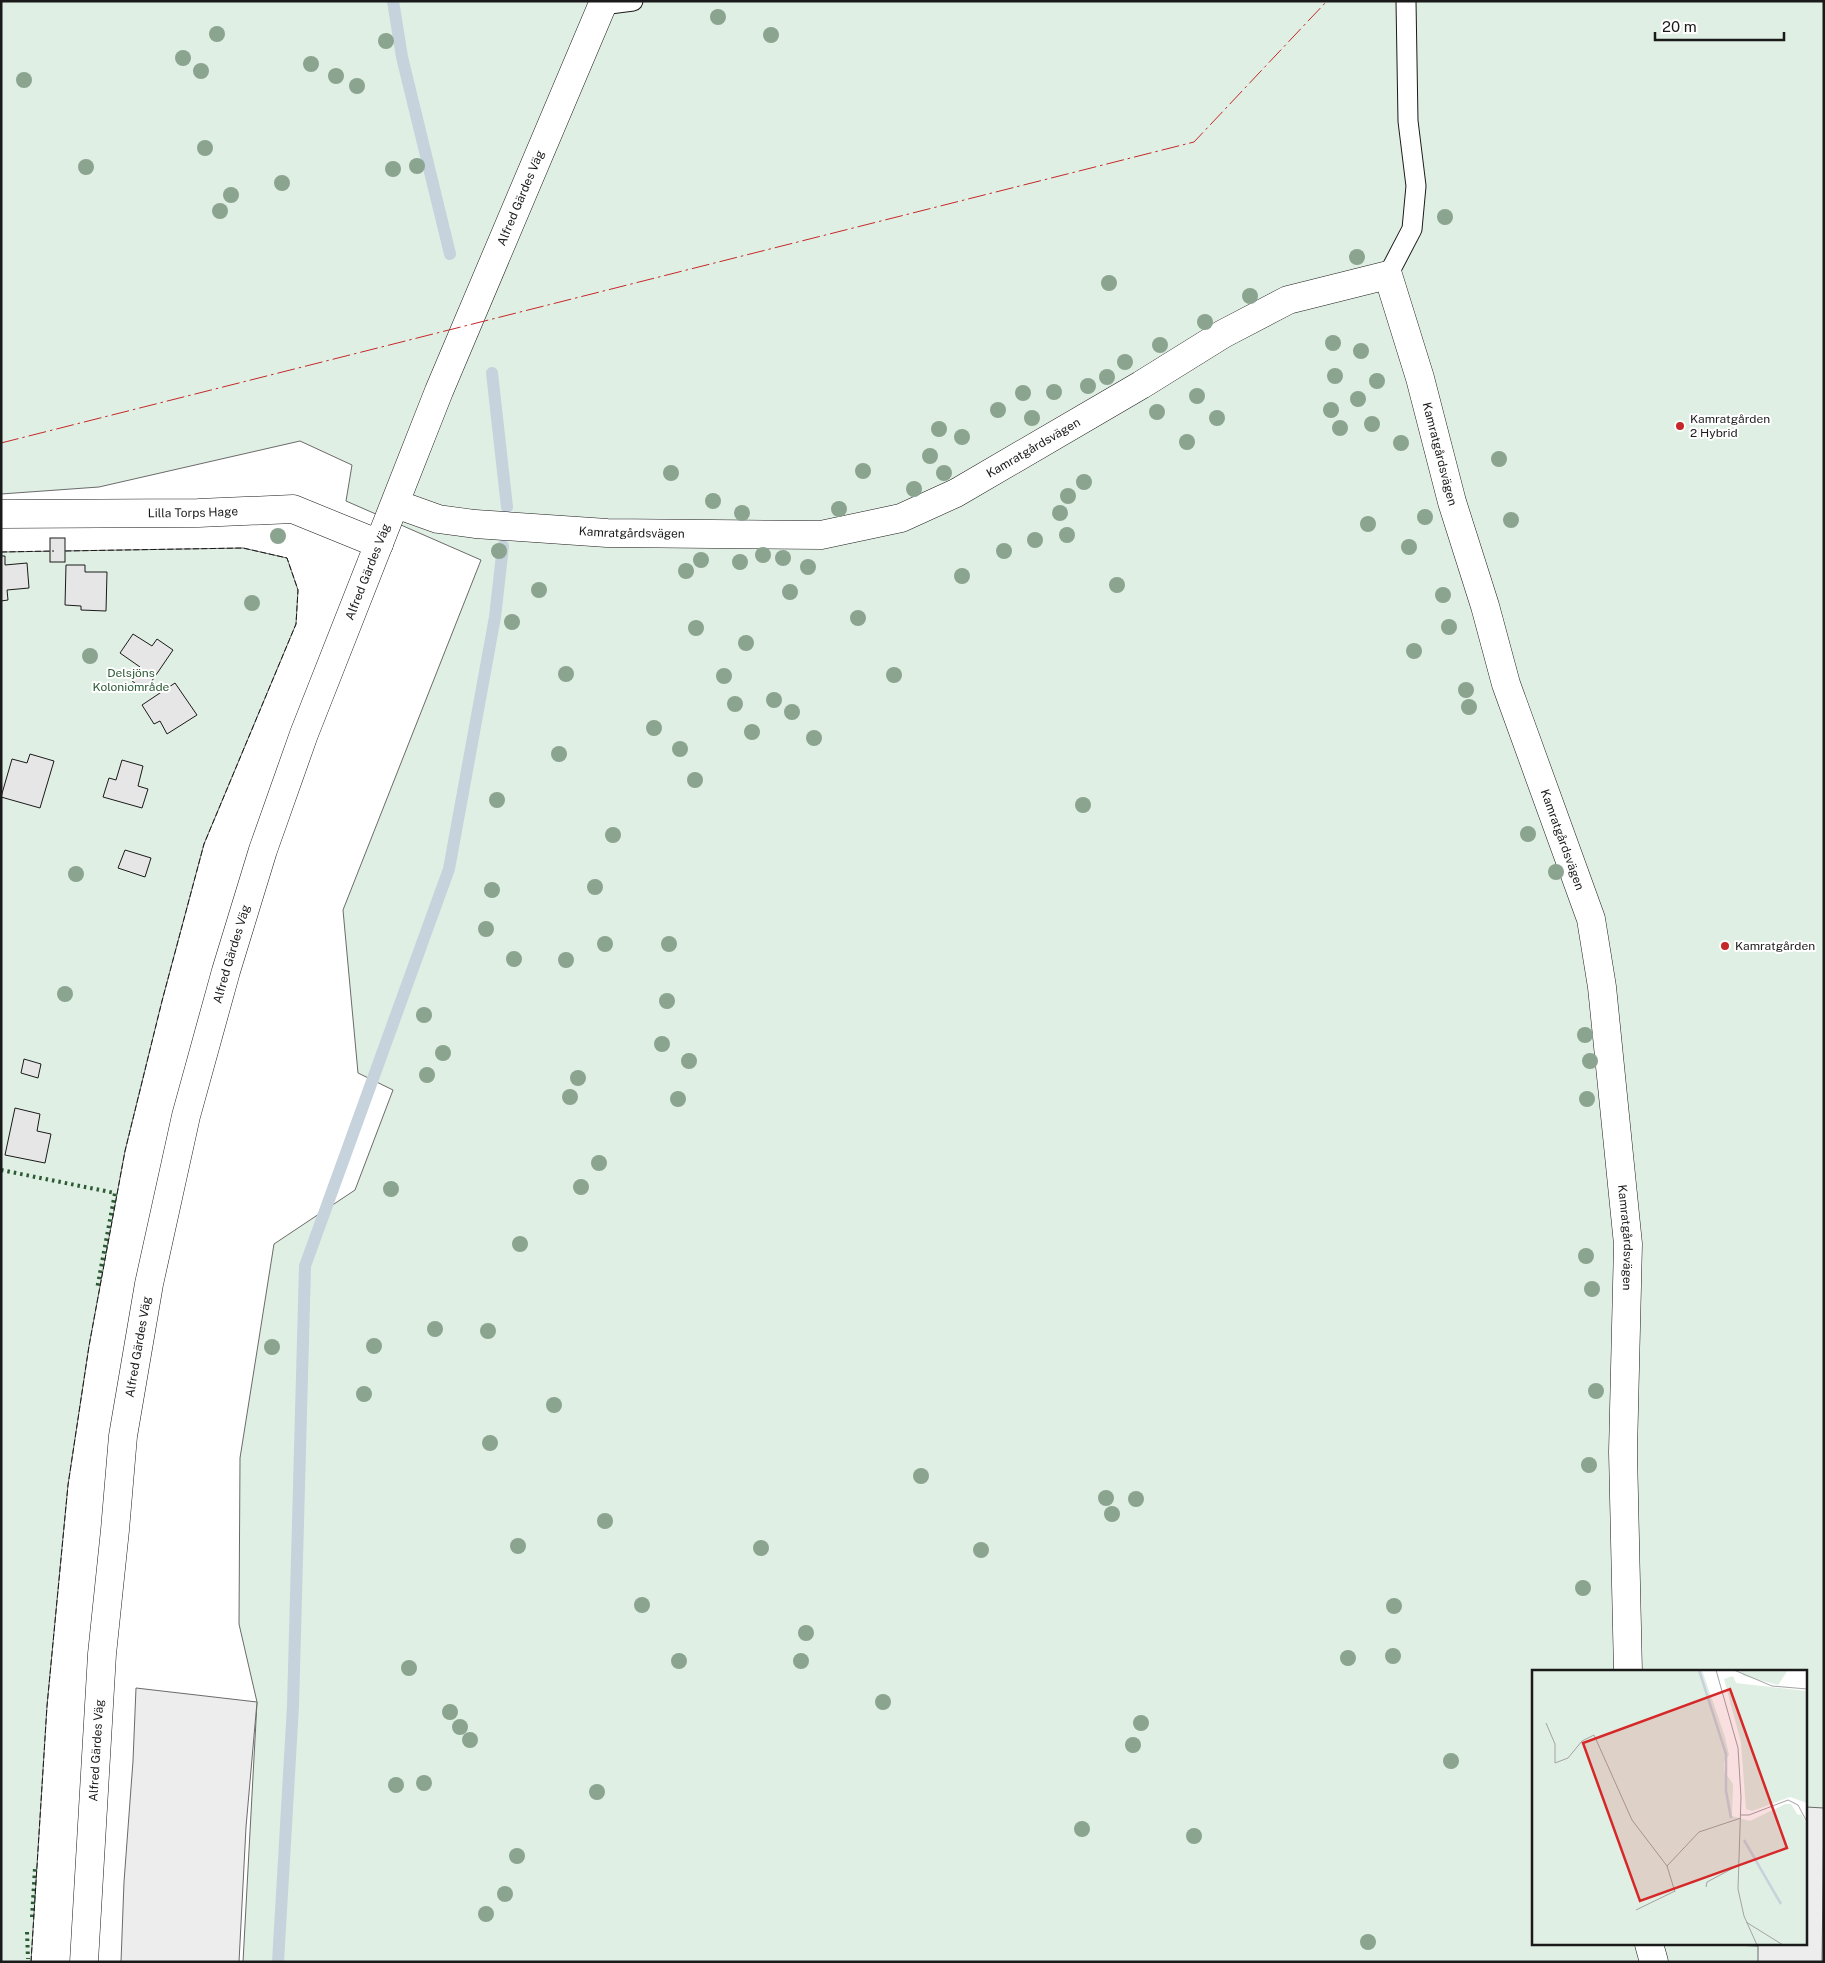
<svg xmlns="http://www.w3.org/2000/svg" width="1825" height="1963" font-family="'Public Sans',sans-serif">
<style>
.green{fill:#e0efe3;stroke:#6a6a6a;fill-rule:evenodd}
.parking{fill:#ededed;stroke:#6a6a6a}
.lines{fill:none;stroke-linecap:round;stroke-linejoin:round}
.stream{stroke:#c6d2dc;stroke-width:12}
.building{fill:#e6e6e6;stroke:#1a1a1a}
.lane-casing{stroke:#1a1a1a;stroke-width:21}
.street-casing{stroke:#1a1a1a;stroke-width:29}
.lane{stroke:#fff;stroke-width:19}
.street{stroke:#fff;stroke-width:28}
.hedge{stroke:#2b5a34;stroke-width:4;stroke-dasharray:2.5 4;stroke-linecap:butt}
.fence{stroke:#1a1a1a;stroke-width:1;stroke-dasharray:6 2.5;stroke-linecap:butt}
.power{stroke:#c62828;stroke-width:1;stroke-dasharray:18 4 2.5 4;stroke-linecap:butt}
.tree{fill:#8aa48f}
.poi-dot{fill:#c62828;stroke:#fff;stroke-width:2}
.labels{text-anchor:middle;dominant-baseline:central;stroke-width:4;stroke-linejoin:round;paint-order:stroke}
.street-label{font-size:12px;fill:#1a1a1a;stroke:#fff}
.poi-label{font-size:12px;fill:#1a1a1a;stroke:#fff;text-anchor:start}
.park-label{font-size:12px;fill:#2b5a34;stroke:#fff}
.inset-river{fill:none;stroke:#c6d2dc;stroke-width:2.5}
.inset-road{fill:none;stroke:#a3a3a3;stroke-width:1}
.view{fill:#d62828;fill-opacity:0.15;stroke:#d62828;stroke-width:2.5}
.inset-edge{fill:none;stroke:#1a1a1a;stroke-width:2.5}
</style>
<rect width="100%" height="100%" fill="#fff"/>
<g class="green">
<path d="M1,1H1824V1962H243L257,1702L239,1624L240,1458L274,1244L355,1190L393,1090L358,1073L343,910L481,560L346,501L352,465L300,441L99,487L1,494ZM1534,1672H1806V1944H1534Z"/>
<path d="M243,548L287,558L298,590L296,624L204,844L162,1001L125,1151L89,1346L68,1485L47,1706L31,1962H1V552Z"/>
</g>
<g class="parking">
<path d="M136,1688L257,1702L246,1827L239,1962H121L124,1882L133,1761Z"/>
<path d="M1806,1807L1824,1808L1822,1962H1758V1946L1709,1944H1806Z"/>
</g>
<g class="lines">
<g class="stream">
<path d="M393,1L402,57L450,254"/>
<path d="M492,373L507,507"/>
<path d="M278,1962L293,1706L305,1266L449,869L495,617L503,546"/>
</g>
</g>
<g class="building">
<rect x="50" y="538" width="15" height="24"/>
<path d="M1,556H5V565L27,563L29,588L7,590L8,600L1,601Z"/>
<path d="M66,565H85V572H107L106,611L81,610V606L65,605Z"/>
<path d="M133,634L152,646L157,639L173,650L145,691L131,680L140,667L120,653Z"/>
<path d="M175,683L197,715L167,734L160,721L154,724L142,705Z"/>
<path d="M30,754L54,761L40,808L1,797L12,759L27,763Z"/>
<path d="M122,760L143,766L138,786L148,789L142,808L103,797L109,778L116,780Z"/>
<path d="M125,850L151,858L145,877L118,868Z"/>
<path d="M24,1059L41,1064L38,1078L21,1073Z"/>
<path d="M15,1108L40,1114L37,1131L51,1134L45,1163L5,1155Z"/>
</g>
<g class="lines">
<defs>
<g id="lane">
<path d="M602,5L633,1"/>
<path d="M1388,275L1412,229L1416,186L1408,121L1406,1"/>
</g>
<g id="street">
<path id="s1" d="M396,504L438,519L475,524L607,533L821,535L901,518L956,493L1141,385L1223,334L1288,300L1388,275L1420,378L1452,502L1485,606L1506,684L1591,919L1602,987L1628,1244L1623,1452L1628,1672"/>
<path id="s2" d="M1,514L198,513L293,509L379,544"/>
<path d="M1649,1944L1654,1962"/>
<path id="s3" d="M84,1962L102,1654L115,1530L123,1436L149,1284L186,1116L226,971L263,850L304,734L439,391L604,1"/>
</g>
</defs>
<use href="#lane" class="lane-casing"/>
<use href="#street" class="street-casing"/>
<use href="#lane" class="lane"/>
<use href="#street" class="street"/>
<g class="hedge">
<path d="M1,1170L115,1193L97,1289"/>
<path d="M32,1917L35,1868"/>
<path d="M27,1932L28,1959"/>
</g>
<g class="fence">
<path d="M1,552L54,551"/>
<path d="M31,1962L47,1706L68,1485L89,1346L125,1151L162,1001L204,844L296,624L298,590L287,558L243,548L64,551"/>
</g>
<path class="power" d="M1,443L1194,142L1327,1"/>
</g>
<g class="tree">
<circle cx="718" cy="17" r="8"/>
<circle cx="217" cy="34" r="8"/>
<circle cx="771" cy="35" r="8"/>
<circle cx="386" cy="41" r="8"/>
<circle cx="183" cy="58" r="8"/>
<circle cx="311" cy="64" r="8"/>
<circle cx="201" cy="71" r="8"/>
<circle cx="336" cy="76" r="8"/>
<circle cx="24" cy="80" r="8"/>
<circle cx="357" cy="86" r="8"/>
<circle cx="205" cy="148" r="8"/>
<circle cx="417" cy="166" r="8"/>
<circle cx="86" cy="167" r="8"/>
<circle cx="393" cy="169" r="8"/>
<circle cx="282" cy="183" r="8"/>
<circle cx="231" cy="195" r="8"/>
<circle cx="220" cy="211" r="8"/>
<circle cx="1445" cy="217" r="8"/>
<circle cx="1357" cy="257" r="8"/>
<circle cx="1109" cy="283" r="8"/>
<circle cx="1250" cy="296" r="8"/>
<circle cx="1205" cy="322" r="8"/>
<circle cx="1333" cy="343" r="8"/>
<circle cx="1160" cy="345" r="8"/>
<circle cx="1361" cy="351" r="8"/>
<circle cx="1125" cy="362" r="8"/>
<circle cx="1335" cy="376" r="8"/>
<circle cx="1107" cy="377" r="8"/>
<circle cx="1377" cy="381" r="8"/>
<circle cx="1088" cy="386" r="8"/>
<circle cx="1054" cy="392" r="8"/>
<circle cx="1023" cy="393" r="8"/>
<circle cx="1197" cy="396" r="8"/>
<circle cx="1358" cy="399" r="8"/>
<circle cx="998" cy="410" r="8"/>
<circle cx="1331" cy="410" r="8"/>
<circle cx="1157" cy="412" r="8"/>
<circle cx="1032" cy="418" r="8"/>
<circle cx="1217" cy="418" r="8"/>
<circle cx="1372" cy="424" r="8"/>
<circle cx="1340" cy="428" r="8"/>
<circle cx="939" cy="429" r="8"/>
<circle cx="962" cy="437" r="8"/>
<circle cx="1187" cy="442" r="8"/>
<circle cx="1401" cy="443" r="8"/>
<circle cx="930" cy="456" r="8"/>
<circle cx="1499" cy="459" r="8"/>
<circle cx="863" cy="471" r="8"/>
<circle cx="671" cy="473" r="8"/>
<circle cx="944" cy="473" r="8"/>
<circle cx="1084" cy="482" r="8"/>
<circle cx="914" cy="489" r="8"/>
<circle cx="1068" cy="496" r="8"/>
<circle cx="713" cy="501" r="8"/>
<circle cx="839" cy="509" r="8"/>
<circle cx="742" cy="513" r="8"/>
<circle cx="1060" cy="513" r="8"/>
<circle cx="1425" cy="517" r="8"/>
<circle cx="1511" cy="520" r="8"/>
<circle cx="1368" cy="524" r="8"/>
<circle cx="1067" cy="535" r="8"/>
<circle cx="278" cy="536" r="8"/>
<circle cx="1035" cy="540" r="8"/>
<circle cx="1409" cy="547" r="8"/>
<circle cx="499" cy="551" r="8"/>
<circle cx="1004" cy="551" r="8"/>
<circle cx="763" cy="555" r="8"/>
<circle cx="783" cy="558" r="8"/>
<circle cx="701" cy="560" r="8"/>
<circle cx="740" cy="562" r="8"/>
<circle cx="808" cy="567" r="8"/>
<circle cx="686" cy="571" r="8"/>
<circle cx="962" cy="576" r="8"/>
<circle cx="1117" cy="585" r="8"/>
<circle cx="539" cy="590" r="8"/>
<circle cx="790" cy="592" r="8"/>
<circle cx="1443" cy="595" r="8"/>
<circle cx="252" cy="603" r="8"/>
<circle cx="858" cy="618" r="8"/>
<circle cx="512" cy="622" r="8"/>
<circle cx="1449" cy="627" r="8"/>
<circle cx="696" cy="628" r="8"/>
<circle cx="746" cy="643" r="8"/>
<circle cx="1414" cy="651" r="8"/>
<circle cx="90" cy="656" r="8"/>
<circle cx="566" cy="674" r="8"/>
<circle cx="894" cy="675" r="8"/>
<circle cx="724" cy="676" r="8"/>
<circle cx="1466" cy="690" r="8"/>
<circle cx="774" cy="700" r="8"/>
<circle cx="735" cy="704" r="8"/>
<circle cx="1469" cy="707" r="8"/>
<circle cx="792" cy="712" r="8"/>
<circle cx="654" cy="728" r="8"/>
<circle cx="752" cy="732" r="8"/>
<circle cx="814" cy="738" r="8"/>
<circle cx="680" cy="749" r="8"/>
<circle cx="559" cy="754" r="8"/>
<circle cx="695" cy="780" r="8"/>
<circle cx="497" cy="800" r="8"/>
<circle cx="1083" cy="805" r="8"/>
<circle cx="1528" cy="834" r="8"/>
<circle cx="613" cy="835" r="8"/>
<circle cx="1556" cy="872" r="8"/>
<circle cx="76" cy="874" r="8"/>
<circle cx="595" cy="887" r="8"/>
<circle cx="492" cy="890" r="8"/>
<circle cx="486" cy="929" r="8"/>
<circle cx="605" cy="944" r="8"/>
<circle cx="669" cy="944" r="8"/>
<circle cx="514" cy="959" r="8"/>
<circle cx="566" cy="960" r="8"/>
<circle cx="65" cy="994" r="8"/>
<circle cx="667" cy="1001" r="8"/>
<circle cx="424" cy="1015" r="8"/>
<circle cx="1585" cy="1035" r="8"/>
<circle cx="662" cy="1044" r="8"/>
<circle cx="443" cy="1053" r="8"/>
<circle cx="689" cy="1061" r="8"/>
<circle cx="1590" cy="1061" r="8"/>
<circle cx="427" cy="1075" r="8"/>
<circle cx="578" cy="1078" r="8"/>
<circle cx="570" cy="1097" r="8"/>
<circle cx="678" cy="1099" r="8"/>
<circle cx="1587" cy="1099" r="8"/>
<circle cx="599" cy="1163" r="8"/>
<circle cx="581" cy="1187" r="8"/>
<circle cx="391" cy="1189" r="8"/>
<circle cx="520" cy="1244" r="8"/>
<circle cx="1586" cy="1256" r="8"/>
<circle cx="1592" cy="1289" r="8"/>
<circle cx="435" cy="1329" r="8"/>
<circle cx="488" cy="1331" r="8"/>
<circle cx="374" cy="1346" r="8"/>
<circle cx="272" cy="1347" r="8"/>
<circle cx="1596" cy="1391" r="8"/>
<circle cx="364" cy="1394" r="8"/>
<circle cx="554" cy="1405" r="8"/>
<circle cx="490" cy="1443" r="8"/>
<circle cx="1589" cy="1465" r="8"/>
<circle cx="921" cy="1476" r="8"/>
<circle cx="1106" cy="1498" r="8"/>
<circle cx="1136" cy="1499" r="8"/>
<circle cx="1112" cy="1514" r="8"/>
<circle cx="605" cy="1521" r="8"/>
<circle cx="518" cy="1546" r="8"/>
<circle cx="761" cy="1548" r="8"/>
<circle cx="981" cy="1550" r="8"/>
<circle cx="1583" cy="1588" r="8"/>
<circle cx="642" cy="1605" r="8"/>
<circle cx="1394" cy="1606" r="8"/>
<circle cx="806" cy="1633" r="8"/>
<circle cx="1393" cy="1656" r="8"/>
<circle cx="1348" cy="1658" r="8"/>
<circle cx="679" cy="1661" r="8"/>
<circle cx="801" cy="1661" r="8"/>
<circle cx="409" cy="1668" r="8"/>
<circle cx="883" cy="1702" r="8"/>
<circle cx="450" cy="1712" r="8"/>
<circle cx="1141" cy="1723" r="8"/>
<circle cx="460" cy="1727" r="8"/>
<circle cx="470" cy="1740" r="8"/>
<circle cx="1133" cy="1745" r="8"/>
<circle cx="1451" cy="1761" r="8"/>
<circle cx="424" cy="1783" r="8"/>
<circle cx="396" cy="1785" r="8"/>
<circle cx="597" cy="1792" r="8"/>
<circle cx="1082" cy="1829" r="8"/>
<circle cx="1194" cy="1836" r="8"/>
<circle cx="517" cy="1856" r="8"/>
<circle cx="505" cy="1894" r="8"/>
<circle cx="486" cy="1914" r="8"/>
<circle cx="1368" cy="1942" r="8"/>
</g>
<g class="poi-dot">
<circle cx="1680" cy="426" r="5"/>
<circle cx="1725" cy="946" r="5"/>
</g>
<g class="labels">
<g class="street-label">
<text stroke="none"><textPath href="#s3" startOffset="1832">Alfred Gärdes Väg</textPath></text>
<text stroke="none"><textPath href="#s1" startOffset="660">Kamratgårdsvägen</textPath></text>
<text stroke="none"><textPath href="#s1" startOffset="1244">Kamratgårdsvägen</textPath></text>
<text stroke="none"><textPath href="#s2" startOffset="192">Lilla Torps Hage</textPath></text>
<text stroke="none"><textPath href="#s1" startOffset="239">Kamratgårdsvägen</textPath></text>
<text stroke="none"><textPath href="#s3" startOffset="1428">Alfred Gärdes Väg</textPath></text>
<text stroke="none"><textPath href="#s1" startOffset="1649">Kamratgårdsvägen</textPath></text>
<text stroke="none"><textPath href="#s3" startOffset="1022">Alfred Gärdes Väg</textPath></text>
<text stroke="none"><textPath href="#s1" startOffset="2054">Kamratgårdsvägen</textPath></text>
<text stroke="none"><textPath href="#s3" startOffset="618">Alfred Gärdes Väg</textPath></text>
<text stroke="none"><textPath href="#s3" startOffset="212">Alfred Gärdes Väg</textPath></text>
</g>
<g class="poi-label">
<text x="1690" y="419">Kamratgården<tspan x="1690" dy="14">2 Hybrid</tspan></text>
<text x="1735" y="946">Kamratgården</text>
</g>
<g class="park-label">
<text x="131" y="673">Delsjöns<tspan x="131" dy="14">Koloniområde</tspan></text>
</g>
</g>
<g transform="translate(1532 1670)">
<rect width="275" height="275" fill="#fff"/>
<path d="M0,0H170L193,67L197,85L192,92V101L201,114L200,146L218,151L253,134H259L266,145L269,144L275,154V275H0ZM206,0H256L246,15L212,6ZM201,6L204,13L275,21V133L258,127L220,141L214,139L209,72L192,9Z" fill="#e0efe3"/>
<path class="inset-river" d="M167,0L194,84V121L199,148M212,170L249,234"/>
<path class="inset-road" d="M184,0L206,78L209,127L206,219L212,246L225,275M202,0L240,16L275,19M14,53L23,74V93L36,88L50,71L62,65L100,150L135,196L167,162L209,148M209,145H217L256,130L266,135L275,152M135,196L143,222M174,217L175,212L207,195M104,240L143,221M214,252L251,275"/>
<path class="view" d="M198,19L255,178L108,231L51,73Z"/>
<rect width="275" height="275" class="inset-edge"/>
</g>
<rect width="1825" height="1963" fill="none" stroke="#1a1a1a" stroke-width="5"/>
<path d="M1655 32v8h129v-8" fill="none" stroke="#1a1a1a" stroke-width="2.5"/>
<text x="1662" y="32" font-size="15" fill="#1a1a1a" stroke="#ffffff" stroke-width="4" paint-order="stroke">20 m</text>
</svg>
